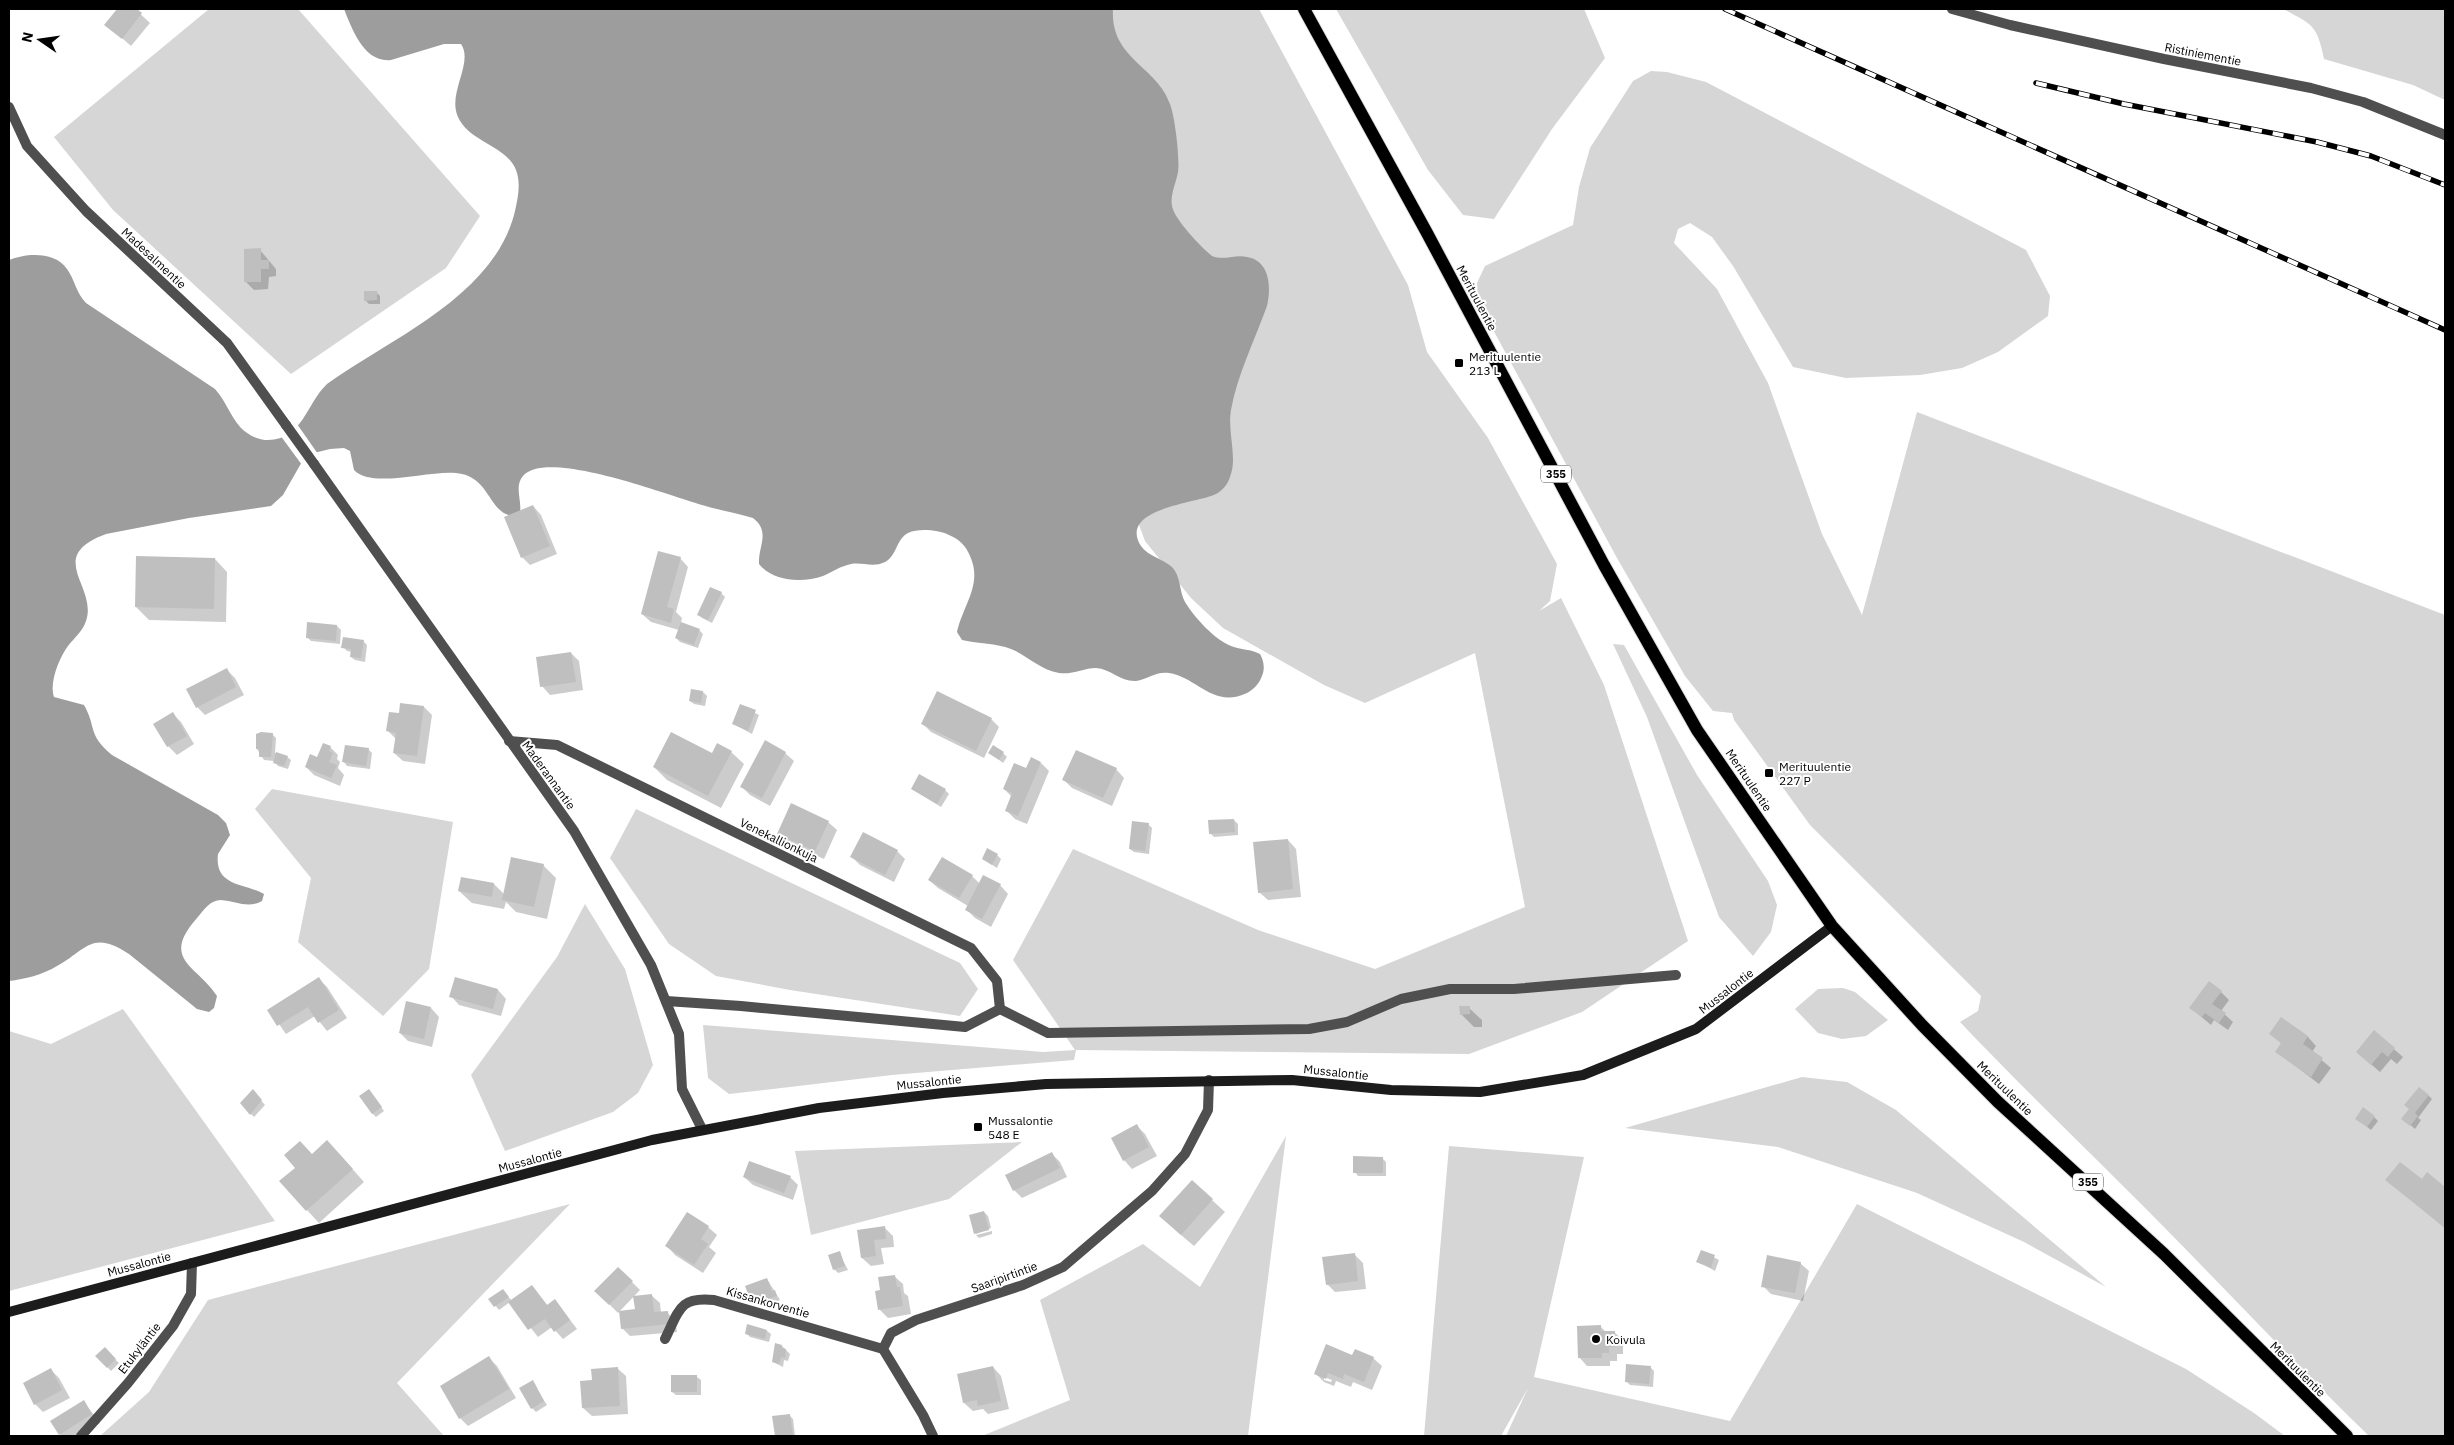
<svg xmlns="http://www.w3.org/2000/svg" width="2454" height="1445" font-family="'IBM Plex Sans',sans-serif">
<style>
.green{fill:#d6d6d6}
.water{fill:#9d9d9d}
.pier{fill:#fff}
.shadow{fill:#0003;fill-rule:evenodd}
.building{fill:#bfbfbf}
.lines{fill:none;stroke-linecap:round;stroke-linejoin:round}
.primary-casing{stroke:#dbdbdb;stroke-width:14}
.pedestrian{stroke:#4f4f4f;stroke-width:10}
.minor{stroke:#4f4f4f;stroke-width:10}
.tertiary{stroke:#4f4f4f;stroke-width:10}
.secondary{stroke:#1c1c1c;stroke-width:10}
.primary{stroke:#000;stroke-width:12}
.rail-casing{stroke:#000;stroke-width:5.5}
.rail{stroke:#fff;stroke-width:4;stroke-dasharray:11;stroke-linecap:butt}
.poi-dot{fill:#000;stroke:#fff;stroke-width:2}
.labels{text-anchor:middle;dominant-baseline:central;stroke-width:4;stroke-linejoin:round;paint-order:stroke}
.shield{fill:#fff;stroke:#4c4c4c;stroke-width:1}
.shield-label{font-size:11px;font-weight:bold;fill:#000}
.street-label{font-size:12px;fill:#000;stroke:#fff}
.poi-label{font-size:12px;fill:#000;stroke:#fff;text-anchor:start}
</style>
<rect width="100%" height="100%" fill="#fff"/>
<g class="green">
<path d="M209,9H298L480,216L446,268L291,374L113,210L54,137Z"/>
<path d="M1057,9H1259L1408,285L1427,352L1488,438L1557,564L1550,601L1539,611L1561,598L1604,685L1688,941L1582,1012L1469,1054L1076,1050L1074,1060L892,1075L729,1094L708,1078L703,1025L1043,1052L1075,1050L1013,960L1073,849L1258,930L1375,969L1525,907L1475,653L1365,703L1324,685L1223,628L1191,598L1145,541L1125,487Z"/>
<path d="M1336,9H1584L1605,58L1552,129L1494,219L1463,215L1428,170Z"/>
<path d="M2283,9H2445V100L2413,85L2324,59C2317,25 2313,25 2283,9Z"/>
<path d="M1651,71L1667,72L1706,82L2026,250L2050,296L2048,316L1998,352L1962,368L1920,375L1846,378L1793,367L1733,266L1712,237L1690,223L1678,229L1674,243L1717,289L1768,383L1822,534L1862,615L1917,412L2445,615V1436H2369C2284,1353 2204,1266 2120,1183C2066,1129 2012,1077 1960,1022L1978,1011L1981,996L1810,825L1734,720L1732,713L1713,711L1685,676L1617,558L1478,302L1477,283L1485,266L1573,225L1579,187L1590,148L1633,81Z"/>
<path d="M1613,644L1624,645L1697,775L1768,881L1777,905L1771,932L1753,956L1719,917L1647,717Z"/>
<path d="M272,789L453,822L429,969L383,1016L298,942L311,878L255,809Z"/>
<path d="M636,809L960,963L978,989L960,1016L790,990L716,976L669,944L610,858Z"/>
<path d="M585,904L625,969L653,1065L638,1093L613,1112L505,1151L471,1075L557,957Z"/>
<path d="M1843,988L1855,992L1888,1020L1866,1036L1842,1039L1818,1033L1795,1009L1818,989Z"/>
<path d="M123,1009L275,1221L9,1291V1031L51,1044Z"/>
<path d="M1802,1077L1847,1082L1896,1110L2106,1287L2024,1242L1917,1193L1778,1147L1625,1128Z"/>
<path d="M1286,1136L1248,1436H982L1070,1400L1040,1300L1143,1244L1200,1287Z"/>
<path d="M1022,1142L949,1199L811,1235L795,1151Z"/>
<path d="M1449,1146L1584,1157L1534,1377L1730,1421L1857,1204L2186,1369L2254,1413L2285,1436H1506L1528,1388L1501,1436H1424Z"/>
<path d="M570,1204L397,1383L444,1436H100L149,1392L208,1300Z"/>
</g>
<path class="water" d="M344,9H1113C1110,59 1157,66 1170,104C1175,117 1180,159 1178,172C1176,183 1170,195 1172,206C1174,219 1201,247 1212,256C1225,261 1235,254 1247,257C1271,261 1271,289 1267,306C1255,339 1237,376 1231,410C1227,432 1238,457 1230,477C1228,484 1222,491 1216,494C1199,503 1117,508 1141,546C1148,556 1163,559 1172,567C1181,576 1179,591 1185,602C1195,618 1214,639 1231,646C1241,650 1251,649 1260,654C1264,661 1265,669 1262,676C1259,684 1254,689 1247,693C1213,709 1197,677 1169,673C1156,671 1148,679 1136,681C1121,682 1111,669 1096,668C1084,668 1072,675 1059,673C1040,670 1028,656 1011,649C996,643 979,644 962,640L957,632C963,605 983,584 970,556C966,546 959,539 949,535C938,530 919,528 908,533C896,539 897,556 885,562C873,568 863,562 851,564C841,566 832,572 823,576C803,583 773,582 759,564C758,546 771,532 753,518C736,513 719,510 702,505C669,496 547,448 523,476C514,486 522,501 520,512L512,516C488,512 490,476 456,473C430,470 371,489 354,470L350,451L344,448L330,449L314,453L303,460L283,495L271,506L189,518L106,534C44,557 98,586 86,621C83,631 74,638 68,646C59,658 49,683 54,697L84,705C97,728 87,734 112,755L218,815L226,823L230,835L218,854C214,887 245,883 264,894L262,901C248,909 236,901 221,900C210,900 204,910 197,918C160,960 197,965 217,996L214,1008L209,1012L197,1009L129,954C92,929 86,950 57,966C42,975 25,979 9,981V260C26,253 55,251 67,269C75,280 76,293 86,303L215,389C226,401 230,416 241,428C248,435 258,440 268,440C303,439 306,404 327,384C391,338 495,296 515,211C518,198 521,183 516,170C506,145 469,142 458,117C447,93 474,63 461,44H444L391,60C364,63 352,29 344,9Z"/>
<path class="pier" d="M297,424L318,454L302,465L280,435Z"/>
<g class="shadow">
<path d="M119,9H135L150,23L131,46L106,24Z"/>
<path d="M260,250L276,269V276L269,277L268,289L254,290L245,281Z"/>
<path d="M377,293L380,296V304H369L365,300Z"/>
<path d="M533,506L541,515L557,554L530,565L522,557Z"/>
<path d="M680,558L688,567L676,612L682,618L681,623L699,630L703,634L698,648L680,642L676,638L679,630L651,622L642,614Z"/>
<path d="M215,559L227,572L226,622L149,620L136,607Z"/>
<path d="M721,593L725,597L712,623L702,618L698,614Z"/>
<path d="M337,626L341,630L340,644L311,641L307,637Z"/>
<path d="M363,641L367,645L365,662L355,660L351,657L352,652L347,651L343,647Z"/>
<path d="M571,653L579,661L583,690L550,695L542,686Z"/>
<path d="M226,669L235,678L244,695L205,715L197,707Z"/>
<path d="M703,692L707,696L705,706L694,704L690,701Z"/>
<path d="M741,706L759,715L752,734L734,724Z"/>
<path d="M424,707L432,715L425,764L403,761L394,753L396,739L388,731L400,715Z"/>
<path d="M173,714L181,722L194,744L177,755L168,746L155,724Z"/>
<path d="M991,719L999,727L984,758L931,732L923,724Z"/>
<path d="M272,734L276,738L275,753L287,757L291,760L288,769L278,766L274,761L264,760L257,749Z"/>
<path d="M330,747L338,755L337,759L340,762L338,768L344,775L340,786L314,775L306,767Z"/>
<path d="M368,749L372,753L370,769L347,766L344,762Z"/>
<path d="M731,752L744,764L721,808L667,780L654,767Z"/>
<path d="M785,753L794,761L770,806L750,795L742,787Z"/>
<path d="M1003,753L1007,757L1003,763L994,756Z"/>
<path d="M1041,763L1049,771L1027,824L1015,819L1007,811L1012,797L1004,789L1027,770Z"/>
<path d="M1116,769L1124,778L1112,806L1072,788L1064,780Z"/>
<path d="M912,789L945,790L949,794L941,807Z"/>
<path d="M1234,820L1238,824V835L1214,837L1210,833Z"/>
<path d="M828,822L837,830L824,859L787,842L779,833Z"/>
<path d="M1148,824L1152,828L1149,854L1134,852L1130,849Z"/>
<path d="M1288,840L1296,849L1301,897L1268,900L1259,892Z"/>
<path d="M897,851L905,859L894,882L860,865L852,857Z"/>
<path d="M997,855L1001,859L997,868L983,859Z"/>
<path d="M543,865L556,878L547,919L516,912L506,902L504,909L472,903L459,891L494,884L504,894Z"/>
<path d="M972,876L980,884L1000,885L1008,894L991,927L975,918L967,910L968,906L938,888L929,880Z"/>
<path d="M319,979L327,987L347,1018L327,1031L315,1016L286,1034L269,1010Z"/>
<path d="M498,990L506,999L501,1016L459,1005L451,996Z"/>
<path d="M2221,992L2229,1000L2221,1011L2233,1022L2228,1030L2214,1020L2211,1025L2191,1008Z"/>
<path d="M407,1003L431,1008L439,1017L432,1047L408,1041L400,1033Z"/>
<path d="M1469,1008L1482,1020V1027H1474L1461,1014Z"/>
<path d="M2281,1019L2308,1037L2316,1046L2312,1052L2331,1068L2319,1084L2277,1052L2282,1044L2271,1034Z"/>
<path d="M2374,1032L2403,1057L2397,1064L2391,1059L2380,1072L2357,1052Z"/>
<path d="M253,1091L265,1105L254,1117L251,1114Z"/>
<path d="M372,1094L384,1111L376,1117L372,1113Z"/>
<path d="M2428,1095L2432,1099L2418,1118L2421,1120L2415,1129L2407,1122Z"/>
<path d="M2374,1117L2378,1121L2371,1130L2357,1119Z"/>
<path d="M1137,1126L1145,1134L1157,1156L1132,1169L1124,1160Z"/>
<path d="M1052,1154L1060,1162L1067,1177L1022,1198L1014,1190Z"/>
<path d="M340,1155L364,1182L319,1223L307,1210Z"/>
<path d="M1382,1158L1386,1162V1176H1358L1355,1172Z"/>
<path d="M2427,1174L2445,1188V1228L2387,1180L2422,1181Z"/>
<path d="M744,1177H790L798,1185L793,1200L753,1185Z"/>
<path d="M1212,1200L1225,1212L1194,1246L1174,1229Z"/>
<path d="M984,1212L988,1216L991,1228L976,1234L970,1216Z"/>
<path d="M708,1227L717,1235L709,1247L716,1253L703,1273L675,1255L667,1246Z"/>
<path d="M884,1227L893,1236L894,1247L881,1248L884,1264L871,1266L862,1258L859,1231Z"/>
<path d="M992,1231V1234L979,1238L976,1235Z"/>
<path d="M1702,1251L1719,1260L1715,1271L1697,1261Z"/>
<path d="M839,1253L848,1270L838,1273L834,1269Z"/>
<path d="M1355,1255L1363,1263L1366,1289L1335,1292L1327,1284Z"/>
<path d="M1800,1263L1809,1271L1803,1301L1771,1294L1763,1286Z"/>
<path d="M618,1268L640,1290L618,1313L596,1291Z"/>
<path d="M894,1276L903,1284L904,1293L908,1296L911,1314L888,1318L880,1310L881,1291Z"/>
<path d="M767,1279L780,1300L767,1305L764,1302L756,1305L752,1301Z"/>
<path d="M532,1287L548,1306L555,1300L577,1329L563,1339L552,1327L538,1337L510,1302L499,1310L490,1299L506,1294L512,1301Z"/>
<path d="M651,1295L660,1303L661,1313L667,1312L675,1321L677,1332L630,1336L622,1328Z"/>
<path d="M1601,1327L1606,1332H1614L1623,1340V1354H1617V1361H1610V1366H1587L1579,1357Z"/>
<path d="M767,1331L771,1334L769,1342L750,1337L746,1333Z"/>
<path d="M782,1346L790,1354L788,1361L784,1360L783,1367L773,1362Z"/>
<path d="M105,1349L119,1363L111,1371L97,1356Z"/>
<path d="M1353,1356L1373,1358L1382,1366L1372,1390L1353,1382L1351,1387L1336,1381L1334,1386L1324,1382L1316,1374ZM1324,1377L1332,1380L1331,1382L1324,1380Z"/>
<path d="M489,1358L497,1366L516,1398L468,1426L460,1418Z"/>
<path d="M993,1367L1001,1376L1009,1409L988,1414L983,1409L973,1411L964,1403Z"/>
<path d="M1650,1367L1654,1371L1653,1387L1630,1385L1626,1381Z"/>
<path d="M617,1368L626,1376L628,1414L592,1416L583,1408L593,1381Z"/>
<path d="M51,1370L59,1378L70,1398L43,1412L35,1404Z"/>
<path d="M697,1377L701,1380V1395H676L672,1392Z"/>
<path d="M532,1382L547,1405L536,1412L532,1408Z"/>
<path d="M84,1402L100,1423L78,1436H62L60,1434Z"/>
<path d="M789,1415L793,1419L795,1436H776L774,1417Z"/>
</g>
<g class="building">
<path d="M117,9H137L142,13L122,39L104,25Z"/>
<path d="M261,248V260H269V269H261V282H244V249Z"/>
<path d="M364,291H377V300L364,301Z"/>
<path d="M533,505L550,546L521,558L504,517Z"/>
<path d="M658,551L681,557L667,607L674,609L671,623L641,614Z"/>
<path d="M136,556L215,558L214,609L135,607Z"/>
<path d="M710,587L722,592L708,620L697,615Z"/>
<path d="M307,622L337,625L336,641L306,638Z"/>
<path d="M681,622L700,629L694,645L675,638Z"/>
<path d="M343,637L364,640L361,658L350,657L351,649L341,648Z"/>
<path d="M571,652L576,682L540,687L536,657Z"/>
<path d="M227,668L236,687L196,708L186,689Z"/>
<path d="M691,689L703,691L701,703L689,701Z"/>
<path d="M937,691L992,718L976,751L921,724Z"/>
<path d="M400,703L424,706L417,756L393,753L396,733L386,731L389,712L399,713Z"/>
<path d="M740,704L756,710L748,731L732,724Z"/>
<path d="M173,712L187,736L167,747L153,724Z"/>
<path d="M261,732L273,733L271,757H259V749H256V734Z"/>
<path d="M671,732L712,753L717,743L732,751L708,796L653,767Z"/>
<path d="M765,740L786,752L762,798L740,787Z"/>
<path d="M323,743L331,746L329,751L333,753L329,762L337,765L331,778L305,767L310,754L317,757Z"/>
<path d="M345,745L369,748L366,766L342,762Z"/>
<path d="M993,745L1004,752L999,760L988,753Z"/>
<path d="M1076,750L1117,768L1103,798L1062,780Z"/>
<path d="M276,752L288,756L284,766L273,763Z"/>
<path d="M1031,757L1041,762L1018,816L1005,811L1012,793L1003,789L1014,763L1026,768Z"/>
<path d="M919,774L946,789L937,804L911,789Z"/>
<path d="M791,803L829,821L815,851L777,834Z"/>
<path d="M1234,819L1235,832L1209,834L1208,820Z"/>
<path d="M1132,821L1149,823L1145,851L1129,849Z"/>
<path d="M863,832L898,850L885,875L850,857Z"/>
<path d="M1288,839L1293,889L1258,893L1253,842Z"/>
<path d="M987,848L998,854L992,865L982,859Z"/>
<path d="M511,857L544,864L534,907L502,900Z"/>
<path d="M942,857L973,875L959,898L928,880Z"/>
<path d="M983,875L1001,884L982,919L965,910Z"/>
<path d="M461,877L494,883L492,897L458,891Z"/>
<path d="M319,977L339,1010L318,1023L308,1007L277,1026L267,1010Z"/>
<path d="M455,977L498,989L493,1009L449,997Z"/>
<path d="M2209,981L2222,991L2212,1004L2226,1013L2219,1023L2205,1013L2202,1017L2189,1008Z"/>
<path d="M406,1001L431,1007L424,1039L399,1033Z"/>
<path d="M1459,1006H1470V1014L1460,1015Z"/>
<path d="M2281,1017L2308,1036L2303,1044L2323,1058L2311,1077L2275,1052L2281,1043L2269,1034Z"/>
<path d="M2374,1030L2395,1048L2388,1057L2382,1052L2371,1065L2356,1052Z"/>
<path d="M2419,1087L2429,1095L2415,1113L2418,1116L2410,1126L2401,1119L2409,1109L2404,1105Z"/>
<path d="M253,1089L262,1100L250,1115L240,1103Z"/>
<path d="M369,1089L382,1107L372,1114L359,1096Z"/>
<path d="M2363,1107L2375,1116L2367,1127L2355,1119Z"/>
<path d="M1137,1124L1149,1147L1123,1161L1111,1138Z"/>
<path d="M327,1140L353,1169L306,1211L279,1181L295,1168L284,1155L300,1141L312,1154Z"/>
<path d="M1052,1152L1060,1168L1013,1191L1005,1175Z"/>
<path d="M1353,1156L1383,1157V1173H1353Z"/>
<path d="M749,1161L791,1176L784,1193L743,1177Z"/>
<path d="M2400,1162L2422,1179L2427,1172L2445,1187L2444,1227L2385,1180Z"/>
<path d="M1192,1180L1213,1199L1181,1235L1159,1216Z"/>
<path d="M984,1211L989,1230L974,1234L969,1215Z"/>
<path d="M687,1212L709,1226L701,1239L708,1244L694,1265L665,1246Z"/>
<path d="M885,1226L886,1239L874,1240L876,1256L861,1258L857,1230Z"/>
<path d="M1701,1250L1715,1255L1711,1268L1696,1262Z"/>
<path d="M840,1251L845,1266L833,1270L828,1255Z"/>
<path d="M1355,1253L1358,1281L1326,1285L1322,1257Z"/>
<path d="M1767,1255L1801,1262L1795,1293L1761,1287Z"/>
<path d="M618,1267L633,1281L609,1305L594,1291Z"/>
<path d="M895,1275L897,1287H900L903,1306L878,1310L875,1291L880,1290L878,1277Z"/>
<path d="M767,1278L772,1291L775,1290L777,1296L762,1301L761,1298L751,1302L745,1286Z"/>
<path d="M532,1285L547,1305L555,1299L570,1320L554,1332L545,1319L528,1330L508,1302Z"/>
<path d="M503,1289L509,1297L494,1307L488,1299Z"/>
<path d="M652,1294L654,1312L668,1311L669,1324L621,1329L619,1311L635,1309L633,1296Z"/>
<path d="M747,1324L767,1330L765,1339L745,1334Z"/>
<path d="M1601,1325V1331H1615V1347H1609V1353H1602V1358H1578L1577,1326Z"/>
<path d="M775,1343L782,1345V1348L786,1349L785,1358L781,1357L779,1364L772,1362Z"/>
<path d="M1326,1344L1352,1355L1355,1349L1374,1357L1364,1382L1344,1374L1343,1379L1328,1373L1326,1379L1314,1374Z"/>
<path d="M105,1347L116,1359L107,1368L95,1356Z"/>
<path d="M489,1356L509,1389L459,1419L440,1386Z"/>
<path d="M1626,1364L1651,1366L1649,1384L1625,1382Z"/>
<path d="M993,1366L1001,1401L978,1406L977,1400L963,1403L957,1374Z"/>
<path d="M618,1367L620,1406L582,1408L580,1381L592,1380L591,1369Z"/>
<path d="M51,1368L62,1390L34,1405L23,1383Z"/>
<rect x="671" y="1375" width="26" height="17"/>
<path d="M533,1380L544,1401L531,1409L519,1388Z"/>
<path d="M84,1400L92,1414L59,1435L50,1421Z"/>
<path d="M790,1414L793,1436H775L772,1416Z"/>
</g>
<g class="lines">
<defs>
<path id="primary" d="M1304,9L1427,233L1604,565L1697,730L1832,926L1922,1025L1998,1102L2164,1254L2347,1436"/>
</defs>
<use href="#primary" class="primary-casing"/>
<path class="pedestrian" d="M286,425L314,464"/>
<g class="minor">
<path d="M9,107L27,146L86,211L227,343L286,425"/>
<path d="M314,464L574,831L651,965L679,1034L682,1089L702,1129"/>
<path d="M509,741L557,745L971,948L997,981L1000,1009"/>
<path d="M666,1001L741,1006L965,1027L1000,1009"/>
<path d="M1000,1009L1048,1033L1309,1029L1347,1022L1401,999L1450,989H1514L1676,975"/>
<path d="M665,1339C679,1311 679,1296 714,1300L883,1349"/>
<path d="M81,1436L128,1383L173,1326L191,1294L192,1263"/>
<path d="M933,1436L923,1415L883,1349L891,1333L916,1320L1023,1285L1063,1267L1152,1191L1185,1154L1208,1110L1209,1080"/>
</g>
<path class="tertiary" d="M1952,9L2010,25L2164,59L2311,88L2363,102L2445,135"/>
<path class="secondary" d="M9,1312L652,1140L819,1108L943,1093L1046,1084L1292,1080L1391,1090L1480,1092L1583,1075L1696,1029L1832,926"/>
<use href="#primary" class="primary"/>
<defs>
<g id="rail">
<path d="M1725,9L2445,330"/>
<path d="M2036,83L2124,104L2317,142L2371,156L2445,185"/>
</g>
</defs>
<use href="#rail" class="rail-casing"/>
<use href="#rail" class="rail"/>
</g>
<g class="poi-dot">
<rect x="1454" y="358" width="10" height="10" rx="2.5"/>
<rect x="1764" y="768" width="10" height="10" rx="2.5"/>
<rect x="973" y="1122" width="10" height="10" rx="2.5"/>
<circle cx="1596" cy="1339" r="5"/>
</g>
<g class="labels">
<g class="shield">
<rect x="1541" y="465.5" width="30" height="17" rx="4"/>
<rect x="2073" y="1173.5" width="30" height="17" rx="4"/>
</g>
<g class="shield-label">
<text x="1556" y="474">355</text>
<text x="2088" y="1182">355</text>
</g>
<g class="street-label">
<text transform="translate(2203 54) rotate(11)">Ristiniementie</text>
<text transform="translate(154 258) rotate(43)">Madesalmentie</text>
<text transform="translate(1477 298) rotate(62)">Merituulentie</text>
<text transform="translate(549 775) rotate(54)">Maderannantie</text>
<text transform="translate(1749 780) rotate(56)">Merituulentie</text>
<text transform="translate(779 840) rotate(26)">Venekallionkuja</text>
<text transform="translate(1726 991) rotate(-38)">Mussalontie</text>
<text transform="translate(1336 1072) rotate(6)">Mussalontie</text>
<text transform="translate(929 1082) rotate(-6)">Mussalontie</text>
<text transform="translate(2005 1088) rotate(44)">Merituulentie</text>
<text transform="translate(530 1160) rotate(-15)">Mussalontie</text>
<text transform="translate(139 1264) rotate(-15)">Mussalontie</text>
<text transform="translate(1004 1277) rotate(-20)">Saaripirtintie</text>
<text transform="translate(768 1302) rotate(16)">Kissankorventie</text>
<text transform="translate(139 1348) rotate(-52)">Etukyläntie</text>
<text transform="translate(2298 1369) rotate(45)">Merituulentie</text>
</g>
<g class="poi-label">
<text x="1469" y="356">Merituulentie<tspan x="1469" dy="14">213 L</tspan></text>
<text x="1779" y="766">Merituulentie<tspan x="1779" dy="14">227 P</tspan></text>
<text x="988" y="1120">Mussalontie<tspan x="988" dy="14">548 E</tspan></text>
<text x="1606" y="1339">Koivula</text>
</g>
</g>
<rect width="2454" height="1445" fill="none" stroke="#000000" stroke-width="20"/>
<g transform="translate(40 40) rotate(283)" stroke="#ffffff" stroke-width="4" paint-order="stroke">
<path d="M0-4L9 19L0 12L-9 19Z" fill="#000000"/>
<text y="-8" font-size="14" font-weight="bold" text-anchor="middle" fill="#000000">N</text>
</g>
</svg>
